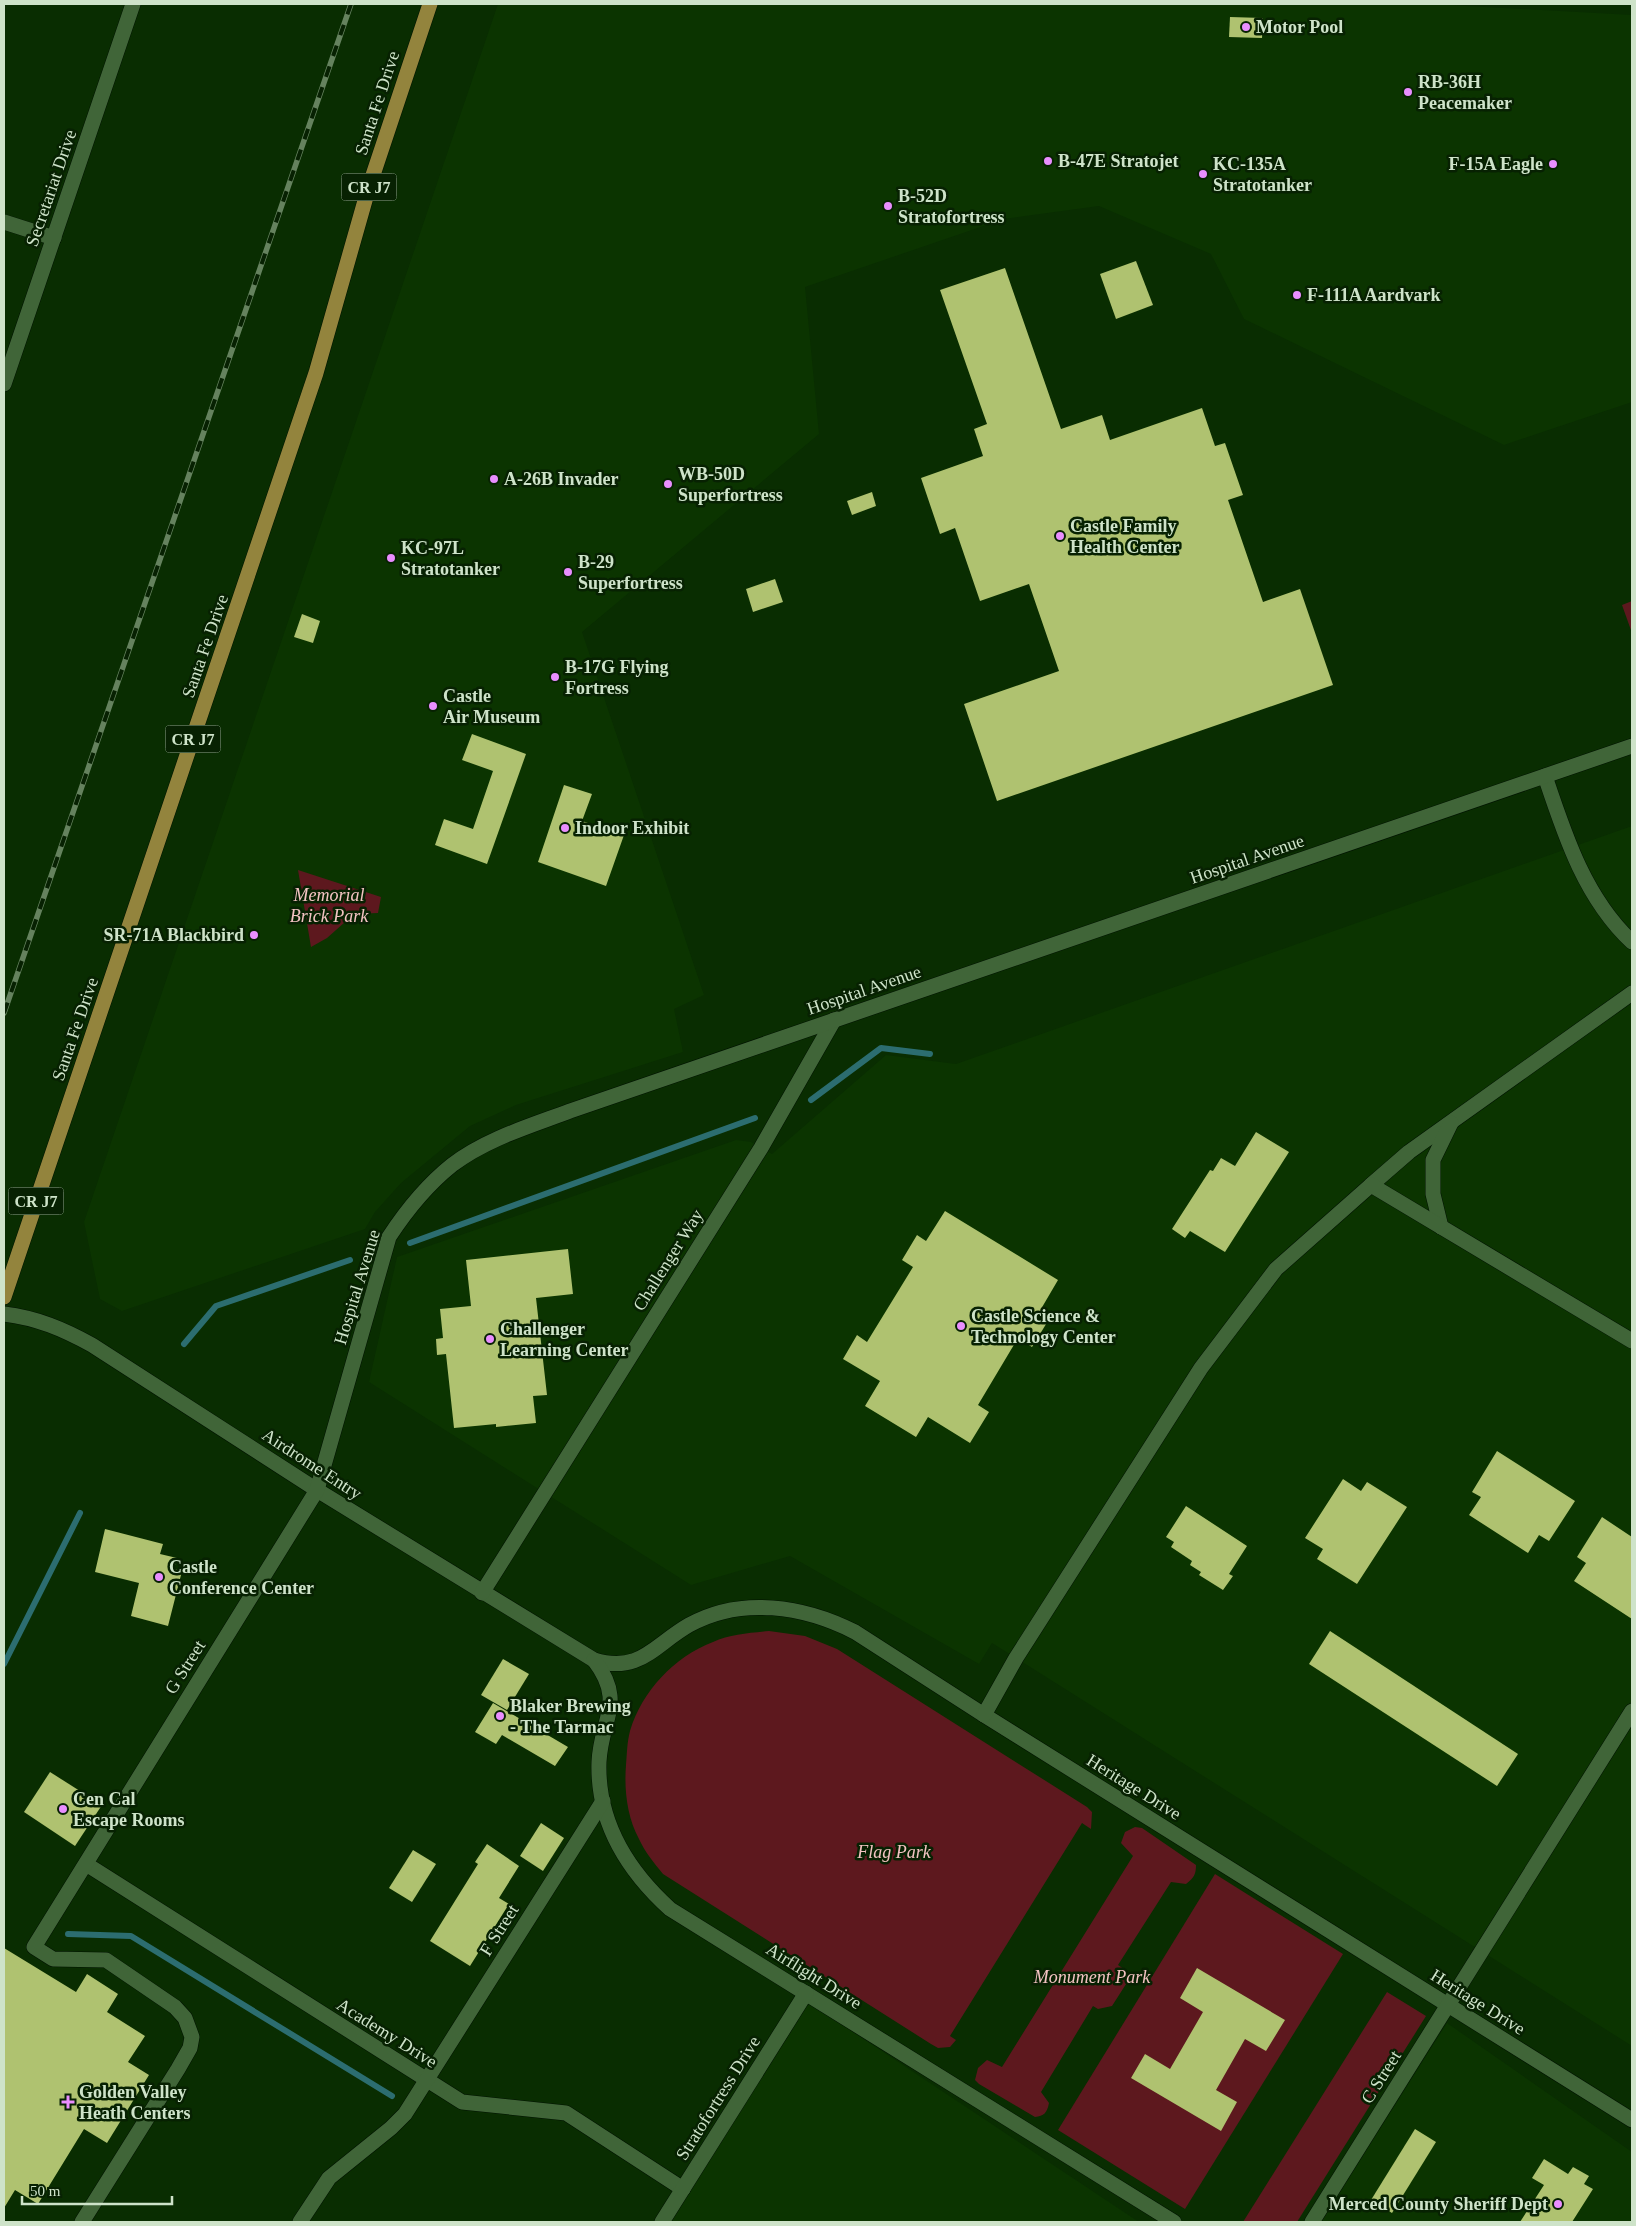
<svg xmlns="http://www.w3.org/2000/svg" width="1636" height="2226" font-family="'Times New Roman',serif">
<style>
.built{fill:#0b3400}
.green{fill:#5d181e}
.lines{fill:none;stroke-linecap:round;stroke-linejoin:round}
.stream{stroke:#2c6d70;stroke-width:6}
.building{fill:#afc270}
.minor-casing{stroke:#001300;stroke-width:16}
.major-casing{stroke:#001300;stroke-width:16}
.minor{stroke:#406538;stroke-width:15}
.major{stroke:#93843d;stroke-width:15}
.rail-casing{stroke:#65825e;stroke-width:5.5}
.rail{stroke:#072102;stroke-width:4;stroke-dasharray:11;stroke-linecap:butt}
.poi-dot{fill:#e98efe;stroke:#072102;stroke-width:2}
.labels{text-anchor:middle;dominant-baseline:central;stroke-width:5;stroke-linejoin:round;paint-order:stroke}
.shield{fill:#072102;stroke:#92a98d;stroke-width:1}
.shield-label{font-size:16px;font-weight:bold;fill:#cee3c9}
.poi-label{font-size:18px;font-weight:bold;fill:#cee3c9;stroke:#072102;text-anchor:start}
.street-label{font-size:18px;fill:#cee3c9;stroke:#072102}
.park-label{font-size:18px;font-style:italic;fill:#f3c3c2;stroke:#072102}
</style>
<rect width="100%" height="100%" fill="#092d01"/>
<g class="built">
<path d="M498,4H1430L1632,15V402L1504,445L1244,319L1211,254L1099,206L1004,219L805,287L819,434L582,632L704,995L674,1009L683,1052L516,1105L470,1126L401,1183L375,1212L365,1229L122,1311L100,1299L84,1222Z"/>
<path d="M1632,826V2046L992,1643L979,1664L790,1556L691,1585L369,1382L397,1257L736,1140L751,1142L772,1154L886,1055L956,1064Z"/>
<path d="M802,1998L1139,2222H657Z"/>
<path d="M1447,2023L1632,2152V2222H1321Z"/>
</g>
<g class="green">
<path d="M1632,601V633L1622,605Z"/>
<path d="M298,870L381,897L378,913L354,914L327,938L311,947Z"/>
<path d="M769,1631L805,1636L837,1649L1087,1807L1092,1812L1091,1829L1082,1823L950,2036L956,2040L950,2047L938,2048L931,2044L663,1874C654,1863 645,1852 639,1839C627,1817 624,1790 626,1765C627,1754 627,1742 630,1731C642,1691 674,1657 713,1642C730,1634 750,1633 769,1631Z"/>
<path d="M1135,1827L1142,1828L1196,1865C1196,1874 1194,1878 1186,1884L1171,1882L1118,1965L1124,1969L1128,1981L1112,2006L1098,2009L1093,2006L1041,2092L1049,2103C1047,2113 1044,2116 1035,2117L979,2084L975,2080L978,2068L987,2060L1002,2067L1133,1856L1121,1843L1125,1832Z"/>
<path d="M1215,1874L1343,1954L1185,2209L1058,2130Z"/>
<path d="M1387,1992L1426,2016L1297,2222H1243Z"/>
</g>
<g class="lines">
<g class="stream">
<path d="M811,1100L881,1048L930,1054"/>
<path d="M410,1243L755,1118"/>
<path d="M184,1344L216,1306L350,1260"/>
<path d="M4,1664L80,1513"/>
<path d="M68,1934L131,1936L392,2096"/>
</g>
</g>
<g class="building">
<path d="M1230,17L1263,18L1262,38L1229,37Z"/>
<path d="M1136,261L1153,305L1116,319L1100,274Z"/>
<path d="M1005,268L1061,429L1102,415L1110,440L1202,408L1215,446L1225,443L1243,495L1228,500L1263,602L1300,589L1333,685L997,801L964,704L1059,671L1029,584L980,601L955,528L940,534L921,478L983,456L974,429L987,424L940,290Z"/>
<path d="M872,492L876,506L852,515L847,501Z"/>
<path d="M775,579L783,602L753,612L746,589Z"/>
<path d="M302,614L320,621L313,643L294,637Z"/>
<path d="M472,734L526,754L487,864L435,845L444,819L473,829L493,771L462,760Z"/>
<path d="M564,785L592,794L582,821L624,835L606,886L538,862Z"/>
<path d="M1256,1132L1289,1152L1225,1252L1190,1231L1185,1238L1172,1229L1210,1170L1213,1171L1221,1158L1235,1166Z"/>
<path d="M945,1211L1058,1280L1041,1309L1051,1316L1032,1347L1018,1338L978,1405L989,1412L970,1443L928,1417L916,1437L865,1406L880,1381L843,1359L857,1335L867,1342L913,1267L902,1260L917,1235L926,1241Z"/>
<path d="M568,1249L573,1294L536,1298L547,1395L533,1396L536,1423L496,1427V1424L454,1428L446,1354L437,1355L436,1339L443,1338L440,1309L471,1306L466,1260Z"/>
<path d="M1497,1451L1575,1501L1549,1541L1539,1535L1528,1553L1469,1515L1481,1497L1472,1492Z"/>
<path d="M1343,1479L1361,1491L1367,1482L1407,1507L1357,1584L1317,1559L1323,1549L1305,1538Z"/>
<path d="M1186,1506L1247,1546L1229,1574L1233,1576L1223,1590L1199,1575L1201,1572L1190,1565L1192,1561L1171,1547L1174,1542L1166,1537Z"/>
<path d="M1602,1517L1632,1537V1619L1574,1581L1586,1563L1577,1557Z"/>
<path d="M105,1529L163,1544L160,1554L177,1558L174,1569L182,1571L168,1626L131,1616L139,1583L95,1572Z"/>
<path d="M1330,1631L1518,1754L1497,1786L1309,1664Z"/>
<path d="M503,1659L529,1674L507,1710L481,1695Z"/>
<path d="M493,1703L568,1747L555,1766L502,1735L496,1744L475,1732Z"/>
<path d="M50,1772L102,1805L75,1846L24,1812Z"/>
<path d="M541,1823L564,1838L543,1871L520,1856Z"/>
<path d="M487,1844L519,1866L499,1898L509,1904L470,1966L430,1941L478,1864L475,1862Z"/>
<path d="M413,1850L436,1864L412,1902L389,1888Z"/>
<path d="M4,1948L76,1992L87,1974L118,1994L107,2012L145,2036L128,2062L149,2075L107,2143L84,2129L38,2204L15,2190L4,2208Z"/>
<path d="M1197,1968L1285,2020L1266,2051L1245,2039L1216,2090L1237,2102L1221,2131L1131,2078L1145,2054L1170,2069L1203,2012L1180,1998Z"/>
<path d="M1415,2129L1436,2142L1392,2213L1371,2200Z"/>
<path d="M1544,2159L1568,2174L1573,2167L1589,2176L1584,2184L1593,2189L1572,2222H1520L1544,2185L1532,2178Z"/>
</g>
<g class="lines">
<defs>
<g id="minor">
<path d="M4,222L54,238"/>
<path d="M4,384L133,4"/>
<path d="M1545,776C1565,836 1585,898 1632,942"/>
<path d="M1371,1185L1409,1152L1632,993"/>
<path d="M1441,1227L1433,1194V1160L1451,1123"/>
<path d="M4,1314C37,1318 63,1329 92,1345L317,1490L594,1660C640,1674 654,1645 689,1625C741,1596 804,1606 855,1632L984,1715L1632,2120"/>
<path d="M482,1593L761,1148L834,1020"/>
<path d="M594,1660C626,1702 601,1718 599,1762C597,1822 627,1870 670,1909L1174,2222"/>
<path d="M984,1715L1016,1658L1201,1368L1276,1269L1371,1185L1632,1341"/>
<path d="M86,1864L462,2102L566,2113L683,2189"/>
<path d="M82,2222L178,2069L190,2048L192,2037L185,2018L175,2007L106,1960L53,1959L34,1947L317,1490L389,1237C406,1211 427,1185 452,1165C486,1139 530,1126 570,1111L1632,746"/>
<path d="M300,2222L329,2178L391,2128L405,2114L603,1801"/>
<path d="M662,2222L806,1993"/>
<path d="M1312,2222L1632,1711"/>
</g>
<path id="major" d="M4,1297L316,373L368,190L430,4"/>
</defs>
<use href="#minor" class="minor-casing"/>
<use href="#major" class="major-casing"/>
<use href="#minor" class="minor"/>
<use href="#major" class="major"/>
<defs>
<path id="rail" d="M4,1013L351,4"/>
</defs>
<use href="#rail" class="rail-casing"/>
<use href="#rail" class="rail"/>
</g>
<g class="poi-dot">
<circle cx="1246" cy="27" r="5"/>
<circle cx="1408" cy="92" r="5"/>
<circle cx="1048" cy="161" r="5"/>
<circle cx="1553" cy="164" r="5"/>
<circle cx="1203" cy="174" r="5"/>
<circle cx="888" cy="206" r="5"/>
<circle cx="1297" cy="295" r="5"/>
<circle cx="494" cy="479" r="5"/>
<circle cx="668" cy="484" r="5"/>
<circle cx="1060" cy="536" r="5"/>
<circle cx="391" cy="558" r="5"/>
<circle cx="568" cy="572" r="5"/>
<circle cx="555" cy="677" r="5"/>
<circle cx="433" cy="706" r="5"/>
<circle cx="565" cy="828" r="5"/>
<circle cx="254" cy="935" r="5"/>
<circle cx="961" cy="1326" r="5"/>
<circle cx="490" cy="1339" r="5"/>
<circle cx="159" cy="1577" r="5"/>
<circle cx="500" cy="1716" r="5"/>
<circle cx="63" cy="1809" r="5"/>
<path d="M65.5 2094.5h5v5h5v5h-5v5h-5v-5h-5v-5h5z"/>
<circle cx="1558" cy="2204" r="5"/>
</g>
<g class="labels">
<g class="shield">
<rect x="341.5" y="173.5" width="55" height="27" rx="4"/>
<rect x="165.5" y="725.5" width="55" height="27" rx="4"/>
<rect x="8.5" y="1187.5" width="55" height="27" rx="4"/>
</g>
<g class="shield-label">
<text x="369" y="187">CR J7</text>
<text x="193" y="739">CR J7</text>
<text x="36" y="1201">CR J7</text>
</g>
<g class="poi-label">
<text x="1256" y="27">Motor Pool</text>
<text x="1418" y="82">RB-36H<tspan x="1418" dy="21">Peacemaker</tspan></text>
<text x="1058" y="161">B-47E Stratojet</text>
<text x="1213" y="164">KC-135A<tspan x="1213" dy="21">Stratotanker</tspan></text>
<text x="1543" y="164" text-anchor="end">F-15A Eagle</text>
<text x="898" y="196">B-52D<tspan x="898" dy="21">Stratofortress</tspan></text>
<text x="1307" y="295">F-111A Aardvark</text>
<text x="678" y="474">WB-50D<tspan x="678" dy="21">Superfortress</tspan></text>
<text x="504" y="479">A-26B Invader</text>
<text x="1070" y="526">Castle Family<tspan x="1070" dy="21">Health Center</tspan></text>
<text x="401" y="548">KC-97L<tspan x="401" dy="21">Stratotanker</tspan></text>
<text x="578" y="562">B-29<tspan x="578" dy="21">Superfortress</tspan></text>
<text x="565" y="667">B-17G Flying<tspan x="565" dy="21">Fortress</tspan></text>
<text x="443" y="696">Castle<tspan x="443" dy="21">Air Museum</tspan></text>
<text x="575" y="828">Indoor Exhibit</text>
<text x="244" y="935" text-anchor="end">SR-71A Blackbird</text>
<text x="971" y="1316">Castle Science &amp;<tspan x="971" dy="21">Technology Center</tspan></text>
<text x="500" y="1329">Challenger<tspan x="500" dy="21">Learning Center</tspan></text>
<text x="169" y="1567">Castle<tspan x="169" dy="21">Conference Center</tspan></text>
<text x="510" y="1706">Blaker Brewing<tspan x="510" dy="21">- The Tarmac</tspan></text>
<text x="73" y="1799">Cen Cal<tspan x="73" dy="21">Escape Rooms</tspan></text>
<text x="79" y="2092">Golden Valley<tspan x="79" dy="21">Heath Centers</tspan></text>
<text x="1548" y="2204" text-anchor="end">Merced County Sheriff Dept</text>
</g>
<g class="street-label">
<text transform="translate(377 103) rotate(-72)">Santa Fe Drive</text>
<text transform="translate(51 188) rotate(-71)">Secretariat Drive</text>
<text transform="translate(205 646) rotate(-71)">Santa Fe Drive</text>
<text transform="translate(1247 859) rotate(-19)">Hospital Avenue</text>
<text transform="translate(864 990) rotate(-19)">Hospital Avenue</text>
<text transform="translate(75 1029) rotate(-71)">Santa Fe Drive</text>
<text transform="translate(668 1260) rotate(-58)">Challenger Way</text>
<text transform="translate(357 1287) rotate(-73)">Hospital Avenue</text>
<text transform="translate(312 1464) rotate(33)">Airdrome Entry</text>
<text transform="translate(185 1667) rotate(-58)">G Street</text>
<text transform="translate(1134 1787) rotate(32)">Heritage Drive</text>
<text transform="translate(499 1930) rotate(-58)">F Street</text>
<text transform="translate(814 1976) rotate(32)">Airflight Drive</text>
<text transform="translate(1478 2002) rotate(32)">Heritage Drive</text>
<text transform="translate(387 2033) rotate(32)">Academy Drive</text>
<text transform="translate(1381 2077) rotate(-58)">C Street</text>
<text transform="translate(718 2098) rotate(-58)">Stratofortress Drive</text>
</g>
<g class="park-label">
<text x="329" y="895">Memorial<tspan x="329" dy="21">Brick Park</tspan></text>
<text x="894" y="1852">Flag Park</text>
<text x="1092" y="1977">Monument Park</text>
</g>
</g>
<rect width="1636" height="2226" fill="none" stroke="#cee3c9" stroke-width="10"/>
<path d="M22 2196v8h150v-8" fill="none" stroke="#cee3c9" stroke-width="2.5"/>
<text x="30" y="2196" font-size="15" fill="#cee3c9" stroke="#072102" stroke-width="4" paint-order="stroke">50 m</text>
</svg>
